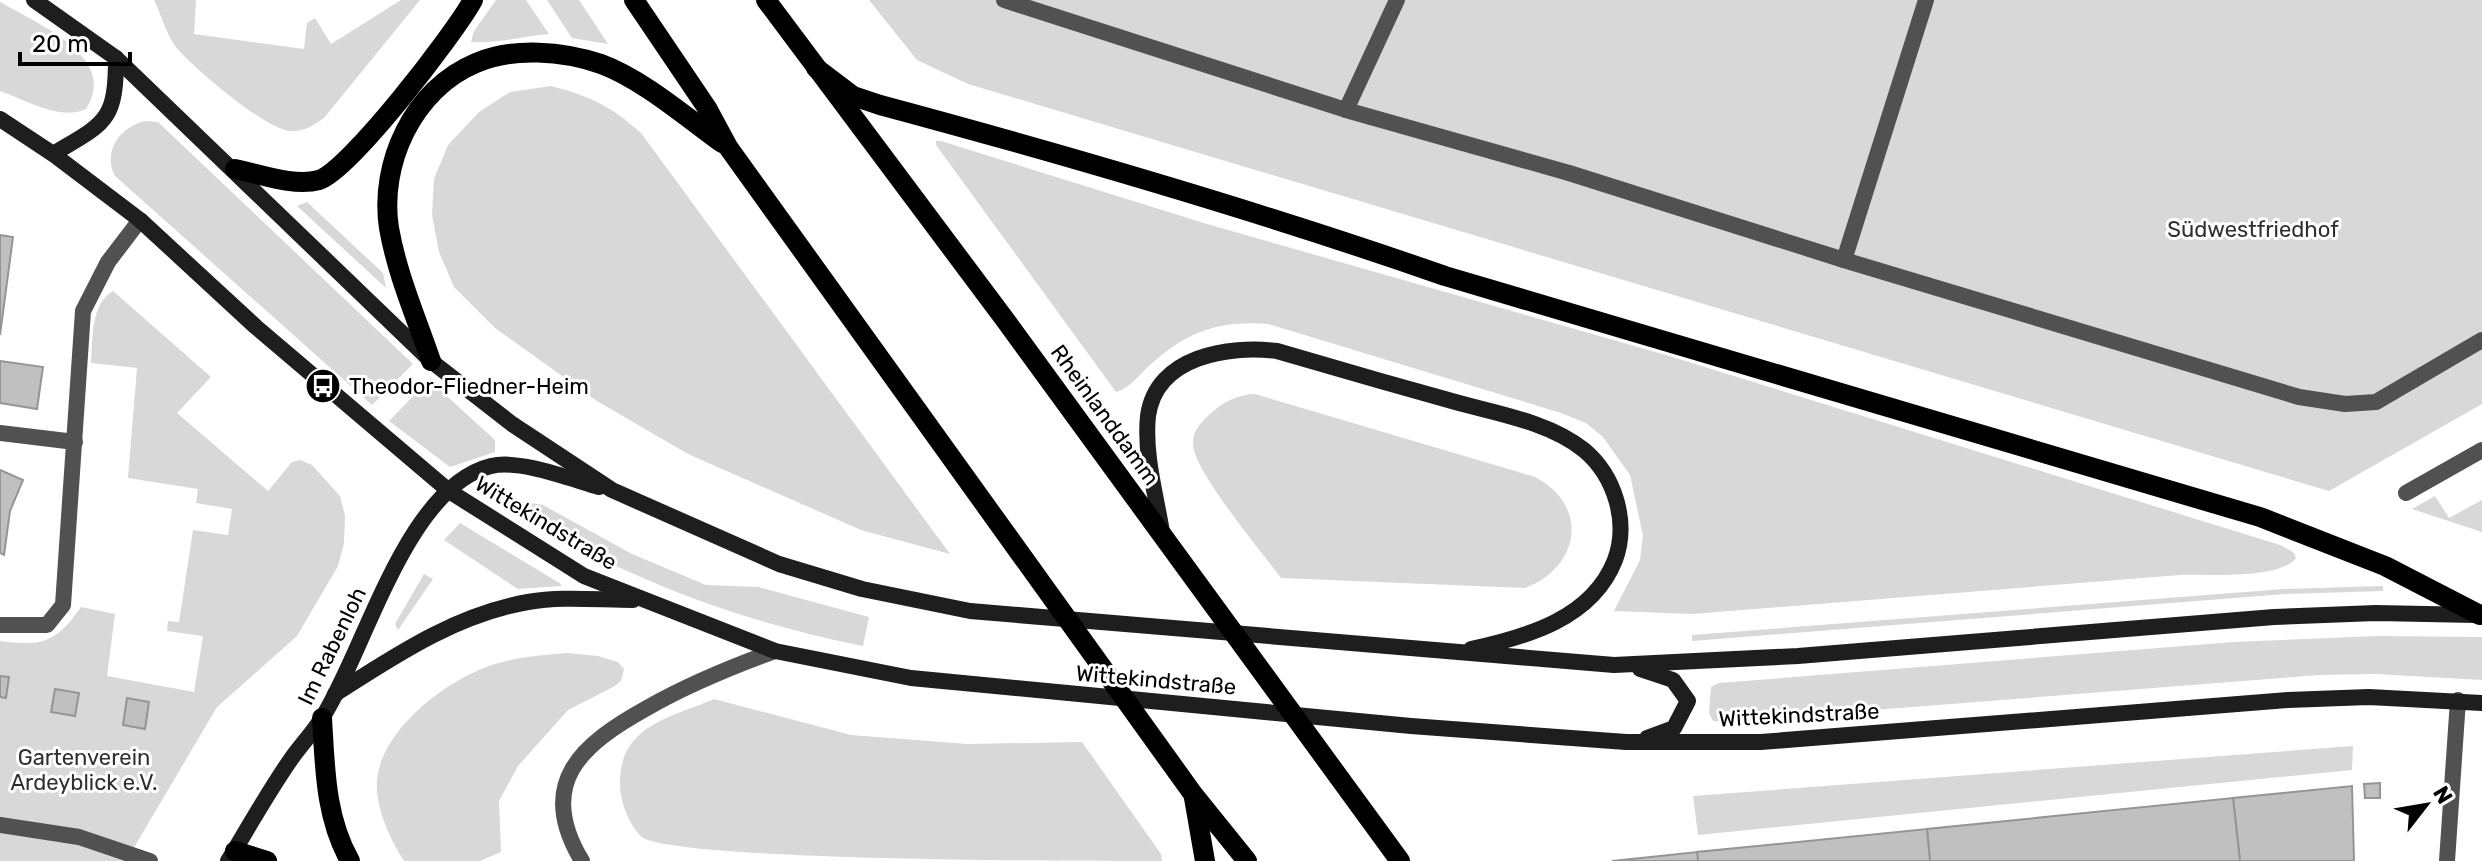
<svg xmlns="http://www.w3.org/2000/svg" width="2482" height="861" font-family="Rubik,sans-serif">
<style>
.green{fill:#d8d8d8}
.building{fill:#c0c0c0;stroke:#959595;stroke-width:2}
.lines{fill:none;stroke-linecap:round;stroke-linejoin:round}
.lane{stroke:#515151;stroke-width:16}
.street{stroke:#515151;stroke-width:16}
.secondary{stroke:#1e1e1e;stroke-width:16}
.primary{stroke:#000;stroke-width:20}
.labels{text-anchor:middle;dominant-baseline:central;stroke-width:6;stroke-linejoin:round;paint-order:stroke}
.park-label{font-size:22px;fill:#2f2f2f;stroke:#fff}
.poi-label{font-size:22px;fill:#000;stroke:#fff;text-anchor:start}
.street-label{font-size:22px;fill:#000;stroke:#fff}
</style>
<rect width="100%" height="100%" fill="#fff"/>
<g class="green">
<path d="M154,0H196L194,34L304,49L307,23L315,18L331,44L401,0H420L324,118C314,125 304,132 290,131C265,129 192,67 175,46C166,33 161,14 154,0Z"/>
<path d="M496,0H526L549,34C523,36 497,44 471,42L474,31Z"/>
<path d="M547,0H579L608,44L572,38Z"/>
<path d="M869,0H2482V404L2329,491L968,84L917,60Z"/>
<path d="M0,2C36,23 120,57 86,109C60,121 26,100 0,91Z"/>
<path d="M551,86C590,96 611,106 641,133L950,554L861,530L688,454L597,401L495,328L454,287L439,252L432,215L434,179L448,145L479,112L510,92Z"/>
<path d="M146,121L158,122L413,364L372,405L115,176C102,152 120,126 146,121Z"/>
<path d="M941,141L1207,224L1666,355L2280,545L2293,552L2296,558C2279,580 2207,574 2180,575L1692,614L1614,611L1640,560L1643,536L1630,475L1603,437L1586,423L1561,413L1268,324C1219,320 1186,332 1150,365C1140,374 1129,389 1116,392L936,145V141Z"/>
<path d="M307,202L383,273L386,288L297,206Z"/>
<path d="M113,291L211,377L177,413L268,491L292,462L300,460L312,465L340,496L345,516L344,543L338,566L297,636L217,707L126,861H0V641C42,647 57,642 81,607L115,614L107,676L194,692L203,636L167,631L168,621L179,622L193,530L228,535L232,509L196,503L198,489L128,478L137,368L91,363C93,340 90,304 113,291Z"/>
<path d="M429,380L495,440V452L450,467L389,421Z"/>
<path d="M1255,394L1535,477C1590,506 1580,567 1525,588L1281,578C1262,552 1194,472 1193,444C1192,431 1202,421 1211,413C1225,401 1237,395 1255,394Z"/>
<path d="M2435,496L2449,518L2482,500V532L2412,509Z"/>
<path d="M513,500L543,505L632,554L706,585L758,587L869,617L863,646C729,619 625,577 507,509V502Z"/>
<path d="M460,523L561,584V586L518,589L444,540Z"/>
<path d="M424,574L433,579L398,630L395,624Z"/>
<path d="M2383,586V591L2285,594L1692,641V635L2284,589Z"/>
<path d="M2377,636L2482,637V680L2376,674L2319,675L1722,722L1713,721L1709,713L1711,687L1719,683L2234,642Z"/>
<path d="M567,653L598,656L618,662L624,669L621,681L615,686L568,710L518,766L499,801L501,852L480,861H404C390,839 375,807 377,780C382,728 449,678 495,664C518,657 543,655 567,653Z"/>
<path d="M714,699L851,735L968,744L1082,742L1161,854L1162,861C1082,861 687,861 643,838C629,826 620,801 620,784C619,726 669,718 714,699Z"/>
<path d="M2353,746L2352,770L1698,835L1693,796Z"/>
</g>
<g class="building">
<path d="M0,235L13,237L0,335Z"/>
<path d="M0,361L43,367L37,409L0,403Z"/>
<path d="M0,470L23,480L10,511L4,555L0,553Z"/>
<path d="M0,676L9,677L6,698L0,697Z"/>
<path d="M55,689L79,693L75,716L51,712Z"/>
<path d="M127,698L149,702L145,729L123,725Z"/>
<path d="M2380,783V798H2365L2364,784Z"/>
<path d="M2352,786L2354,861H2240L2233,798Z"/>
<path d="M2233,798L2240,861H1930L1927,829Z"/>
<path d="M1927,829L1930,861H1698L1697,852Z"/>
<path d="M1697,852L1698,861H1612L1641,858Z"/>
</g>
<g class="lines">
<g class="lane">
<path d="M1004,0L1346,110L1569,173L1844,260L2299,397L2345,404L2376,402L2482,340"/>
<path d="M1346,110L1397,0"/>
<path d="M1844,260L1926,0"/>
<path d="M0,433L75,442"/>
<path d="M0,625H47L63,605L83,311L108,262L140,220"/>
<path d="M0,825L79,837L150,861"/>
<path d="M582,861C535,783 582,744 647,708C689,684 731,667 775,651"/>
</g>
<g class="street">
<path d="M2406,493L2482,450"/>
<path d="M2447,861L2458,700"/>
</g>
<g class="secondary">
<path d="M34,0L116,58L431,361L512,424L612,490L779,564L862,589L970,611L1614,665L1798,656L2274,617L2376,613L2476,615"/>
<path d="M0,119L53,154L140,220L256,327L449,491L584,576L775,651L911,678L1411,726L1626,742H1761L2288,700L2369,697L2482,703"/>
<path d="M53,154C105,123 116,122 116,58"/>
<path d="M1162,532C1156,495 1144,454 1148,416C1156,356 1229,345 1277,351C1338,369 1398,386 1459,403C1500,414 1551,423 1584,450C1615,476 1629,522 1615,560C1592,619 1526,637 1471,649"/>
<path d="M1640,669L1673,680L1688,701L1674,728L1647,738"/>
<path d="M335,694C396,655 455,615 528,602C561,596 599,600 633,600"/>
<path d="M228,861C248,828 267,794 289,762C299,747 312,734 322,718C365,651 406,487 491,466C519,459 571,479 599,487"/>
</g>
<g class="primary">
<path d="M634,0L707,108L728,147L1193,794L1247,861"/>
<path d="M766,0L1006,321L1400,861"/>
<path d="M816,68L853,96L880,105C1070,156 1259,211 1445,276L2260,517L2385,566L2480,615"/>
<path d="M235,169C260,174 294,187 319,180C350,170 455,33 473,0"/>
<path d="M431,361C416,317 397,274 389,228C379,164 413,89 476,63C513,47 563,51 601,64C642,79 686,117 722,143"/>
<path d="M322,718C325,767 325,817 350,861"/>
<path d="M1194,798L1205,861"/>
<path d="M235,851L267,861"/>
</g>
</g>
<defs>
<symbol id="bus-disc" viewBox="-11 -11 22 22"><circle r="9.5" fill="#000" stroke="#fff"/><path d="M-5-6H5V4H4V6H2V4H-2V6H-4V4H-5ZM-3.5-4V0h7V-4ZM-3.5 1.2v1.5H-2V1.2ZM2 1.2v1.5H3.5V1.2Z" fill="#fff"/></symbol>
</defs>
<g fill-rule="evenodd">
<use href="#bus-disc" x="303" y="366" width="40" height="40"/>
</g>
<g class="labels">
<g class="park-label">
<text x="2253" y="229">Südwestfriedhof</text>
<text x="84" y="757">Gartenverein<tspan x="84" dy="25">Ardeyblick e.V.</tspan></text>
</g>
<g class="poi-label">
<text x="349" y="386">Theodor-Fliedner-Heim</text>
</g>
<g class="street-label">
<text transform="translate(1105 415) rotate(54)">Rheinlanddamm</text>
<text transform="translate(546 523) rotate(31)">Wittekindstraße</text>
<text transform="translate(332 646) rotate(-64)">Im Rabenloh</text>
<text transform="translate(1156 680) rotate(5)">Wittekindstraße</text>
<text transform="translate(1799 715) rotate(-3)">Wittekindstraße</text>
</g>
</g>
<g transform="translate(2426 805) rotate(59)" stroke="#ffffff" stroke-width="6" paint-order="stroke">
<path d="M0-6L14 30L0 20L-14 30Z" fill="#000000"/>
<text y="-12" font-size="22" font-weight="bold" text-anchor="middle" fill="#000000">N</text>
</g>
<path d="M20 52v12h110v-12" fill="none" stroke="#000000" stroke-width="4"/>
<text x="32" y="52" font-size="24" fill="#000000" stroke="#ffffff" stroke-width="6" paint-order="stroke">20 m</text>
</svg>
